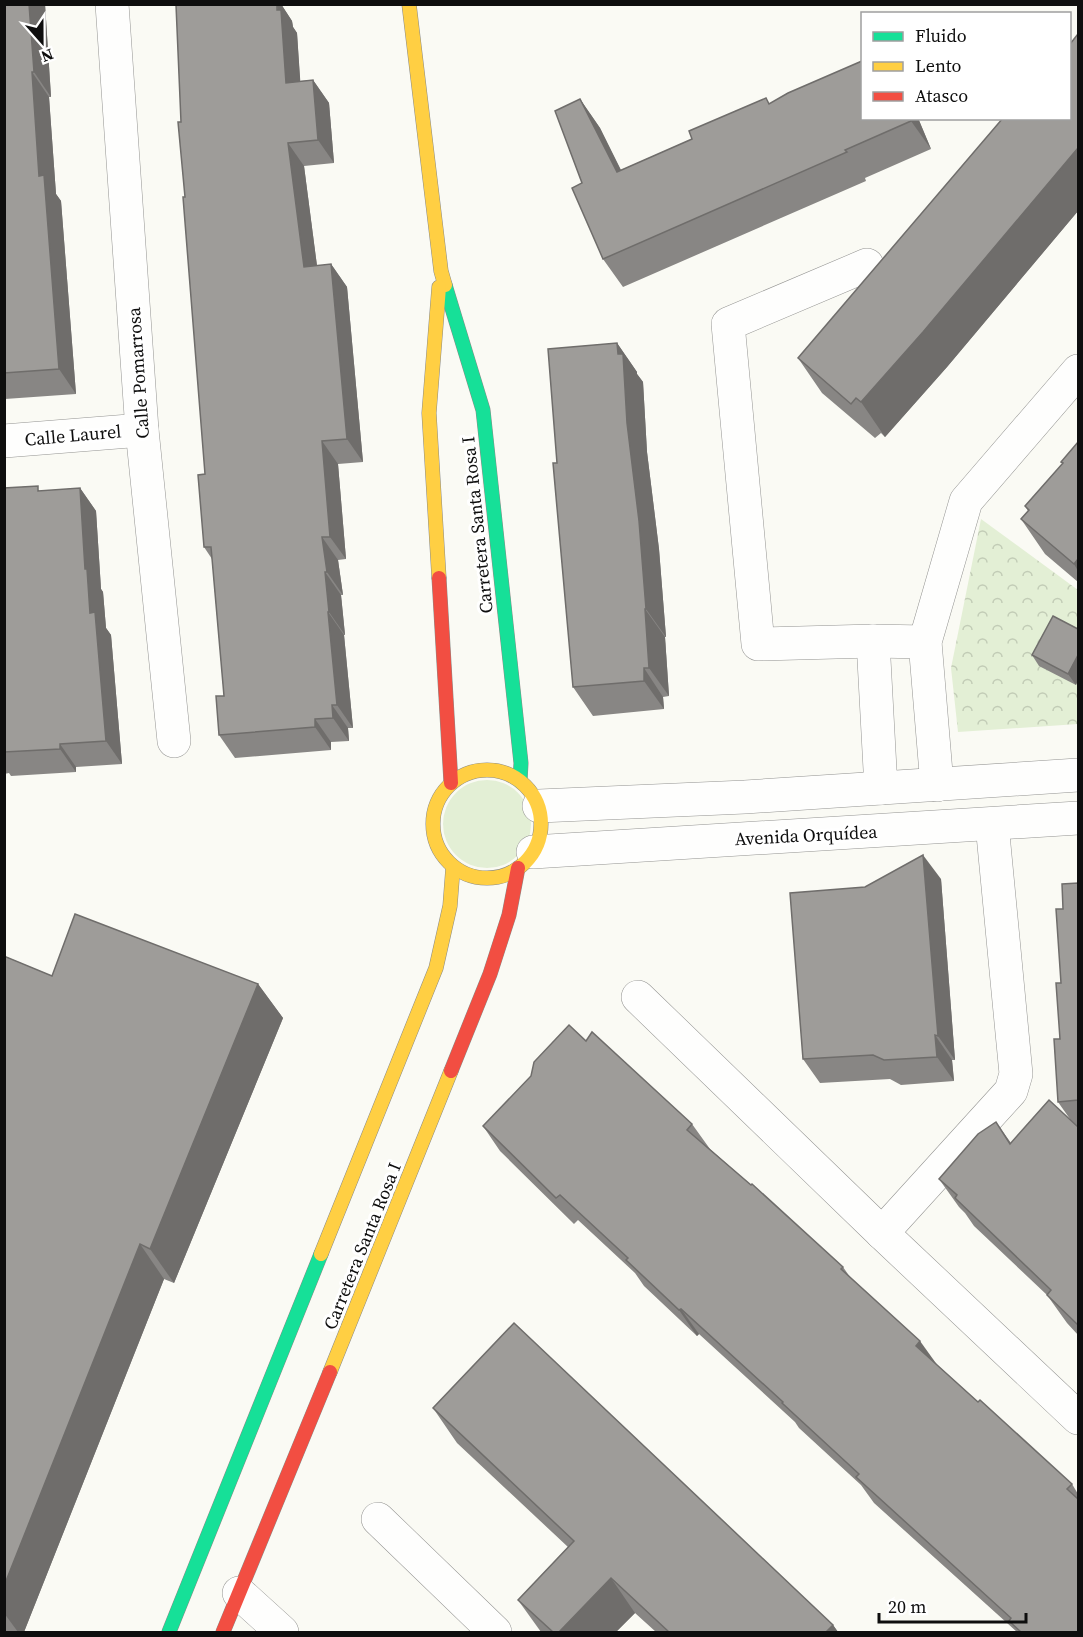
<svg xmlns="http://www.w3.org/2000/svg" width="1083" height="1637" font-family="'Source Serif 4',serif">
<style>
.grass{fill:#e3efd5}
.park{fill:url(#park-crowns)}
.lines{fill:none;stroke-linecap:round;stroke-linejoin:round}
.street-casing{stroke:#949492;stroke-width:34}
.fast-casing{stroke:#8b8b88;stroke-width:15}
.slow-casing{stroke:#8b8b88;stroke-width:15}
.jam-casing{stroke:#8b8b88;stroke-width:15}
.street{stroke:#fefefd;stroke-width:33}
.fast{stroke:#16e098;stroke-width:14}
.slow{stroke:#ffcf43;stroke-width:14}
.jam{stroke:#f24e42;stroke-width:14}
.wall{fill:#888684}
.shaded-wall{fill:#6f6d6b}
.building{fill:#9e9c99;stroke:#6f6d6b;stroke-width:1.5}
.labels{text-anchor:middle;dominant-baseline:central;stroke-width:6;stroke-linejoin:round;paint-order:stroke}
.street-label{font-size:18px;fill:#0e0e0e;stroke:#fff}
</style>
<defs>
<pattern id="park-crowns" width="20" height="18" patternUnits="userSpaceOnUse" patternTransform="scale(1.5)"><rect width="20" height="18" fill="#e3efd5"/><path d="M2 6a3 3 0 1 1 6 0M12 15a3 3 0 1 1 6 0" fill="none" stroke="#c2ccb6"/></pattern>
</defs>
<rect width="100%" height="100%" fill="#fafaf4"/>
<circle class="grass" cx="487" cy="824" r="44"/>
<path class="park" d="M981,519L1078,590V724L958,732L951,668Z"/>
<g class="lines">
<defs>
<g id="street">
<path d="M112,4L142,430L174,741"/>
<path d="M867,265L728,324L758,644L873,641L925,642"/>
<path d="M4,441L142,430"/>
<path d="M873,641L881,788"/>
<path d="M937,785L925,642L966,501L1078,371"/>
<path d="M539,806L745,797L1078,775"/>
<path d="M533,852L1078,818"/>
<path d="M638,997L882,1233L1078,1418"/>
<path d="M882,1233L1011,1091L1016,1074L992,824"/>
<path d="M378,1519L495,1632"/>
<path d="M239,1593L282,1632"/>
</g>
<g id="fast">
<path d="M445,285L483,410L521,763L520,781"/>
<path d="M169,1632L321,1254"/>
</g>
<g id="slow">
<path d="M409,4L441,271L445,285"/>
<path d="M439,578L429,413L439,287"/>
<circle cx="487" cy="824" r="54"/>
<path d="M321,1254L436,968L450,906L453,867"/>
<path d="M330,1372L451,1071"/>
</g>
<g id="jam">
<path d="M439,578L451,783"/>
<path d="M451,1071L490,974L509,915L518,868"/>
<path d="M223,1632L330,1372"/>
</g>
</defs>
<use href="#street" class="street-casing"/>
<use href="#fast" class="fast-casing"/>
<use href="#slow" class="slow-casing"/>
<use href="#jam" class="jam-casing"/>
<use href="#street" class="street"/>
<use href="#fast" class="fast"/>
<use href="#slow" class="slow"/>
<use href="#jam" class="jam"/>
</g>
<g class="wall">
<path d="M4,4H45L51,97H49L56,194L61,201L76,394L5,399H4Z"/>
<path d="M281,4L292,21L293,27L297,33L300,81L313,80L329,103L334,163L304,166L317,266L331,264L347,287L363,462L338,464L346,559L338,560L343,595H341L345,635H344L353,728H348L349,741L331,742V750L235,758L219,735L224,696L212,559L204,547L205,474L185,197L176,5Z"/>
<path d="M1078,34V211L947,367L885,437L881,433L875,438L822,393L798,358L1070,118Z"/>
<path d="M766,98L769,103L862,118H918L931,149L865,178L866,181L623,287L603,259L582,183L580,99L600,128L621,170L692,139Z"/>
<path d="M617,343L637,372V374L643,382L647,452L659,549L666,637H665L669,696L663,697L664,709L593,716L573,687L557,463Z"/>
<path d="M1078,442V582L1045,554L1021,519L1028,511L1025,506L1062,464Z"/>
<path d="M4,488L41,491L80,488L96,511L101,589L103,592L106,628L111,635L122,764L76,767V772L11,776L9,773L4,774Z"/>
<path d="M1078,629V680L1076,685L1039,666L1032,655Z"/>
<path d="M941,879L955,1060H952L954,1081L901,1085L890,1079L820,1083L803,1059L865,887Z"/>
<path d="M1078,883V1335L1067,1323L1047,1295L974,1226L965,1213L959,1207L939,1179L996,1122L1011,1143L1070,1119L1058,1102L1063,909Z"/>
<path d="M4,956L52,976L258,984L283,1018L174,1283L164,1279L24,1632H9L4,1631Z"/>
<path d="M586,1041L692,1124L710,1149L843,1267L850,1277L937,1365L978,1402L1072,1484L1078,1494V1632H1017L874,1503L861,1485L799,1428L795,1422L699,1334L697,1336L644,1286L635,1273L578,1220L574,1224L500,1151L483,1126Z"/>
<path d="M433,1408L833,1625L838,1632H656L635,1613L616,1632H541L518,1600L568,1547L457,1443Z"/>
</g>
<g class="shaded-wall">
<path d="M29,4H45L51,97L34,72Z"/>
<path d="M277,4H281L292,21L293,27L297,33L302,106L286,83Z"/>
<path d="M32,72L49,97L56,194L61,201L76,394L59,369L39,176Z"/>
<path d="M313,80L329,103L334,163L318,140Z"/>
<path d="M580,99L600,128L636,201L617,172Z"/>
<path d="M910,118H918L931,149L911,121Z"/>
<path d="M288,143L304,166L320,289L304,267Z"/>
<path d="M1078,148V211L947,367L885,437L861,402Z"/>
<path d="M331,264L347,287L363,462L347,439Z"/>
<path d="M617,343L637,372V374L643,382L647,452L659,549L666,637L646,609Z"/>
<path d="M322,441L338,464L346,559L330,537Z"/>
<path d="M80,488L96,511L101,589L103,592L106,628L111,635L122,764L106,741L85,569Z"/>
<path d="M322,537L338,560L343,595L327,572Z"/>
<path d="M1078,559V571L1074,564Z"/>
<path d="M325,572L341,595L345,635L329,612Z"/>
<path d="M645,609L665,637L669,696L649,668Z"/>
<path d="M328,612L344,635L353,728L337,705Z"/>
<path d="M1078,655V680L1076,685L1068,674Z"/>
<path d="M644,668L663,697L664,709L644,681Z"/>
<path d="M332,705L348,728L349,741L333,718Z"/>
<path d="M315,719L331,742V750L315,727Z"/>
<path d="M60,744L76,767V772L60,749Z"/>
<path d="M923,855L941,879L955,1060L938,1036Z"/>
<path d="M258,984L283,1018L174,1283L150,1249Z"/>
<path d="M935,1035L952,1060L954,1081L937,1057Z"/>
<path d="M140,1244L164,1279L24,1632H18L4,1613V1586Z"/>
<path d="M681,1309L699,1334L697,1336L679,1310Z"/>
<path d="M920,1341L938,1366L916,1346Z"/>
<path d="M611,1578L635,1613L616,1632H559Z"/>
<path d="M833,1625L838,1632H826Z"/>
</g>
<g class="building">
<path d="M4,4H29L34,72H32L39,176L44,175L59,369L4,373Z"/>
<path d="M277,4V10H281L286,83L313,80L318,140L288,143L304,267L331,264L347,439L322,441L330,537H322L327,572H325L329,612H328L337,705H332L333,718L315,719V727L219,735L216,696H224L211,547H204L198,475L205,474L183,197H185L178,122H181L176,5Z"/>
<path d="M1078,34V148L923,332L861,402L856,398L851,404L798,358L1003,118H1070V44Z"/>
<path d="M862,61V118H910L911,121L845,150L847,152L603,259L572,188L582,183L555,111L580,99L617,172L692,139L689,131L766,98L769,104L788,93Z"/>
<path d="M617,343L618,354H623L627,423L639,521L646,609H645L649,668H644V681L573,687L553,463H557L548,349Z"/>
<path d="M1078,442V559L1074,564L1021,519L1029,510L1025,506L1063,463L1061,462Z"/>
<path d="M38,486V491L80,488L85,569H87L90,613L95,612L106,741L60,744V749L4,752V488Z"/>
<path d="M1053,616L1078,629V655L1068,674L1032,655Z"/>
<path d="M923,855L938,1036L935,1035L937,1057L884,1060L873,1055L803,1059L790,893L865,887Z"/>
<path d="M1078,883V1100L1058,1102L1054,1039H1060L1056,983H1061L1056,909H1063L1062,884Z"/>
<path d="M75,914L258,984L150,1249L140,1244L4,1586V956L52,976Z"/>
<path d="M569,1025L586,1041L592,1032L692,1124L687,1130L751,1185L752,1184L843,1267L841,1269L920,1341L916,1346L978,1402L980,1400L1072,1484L1067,1489L1078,1499V1632H1021L1009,1621L1011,1618L856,1477L859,1474L782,1403L783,1402L681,1309L679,1310L626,1260L628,1258L560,1195L556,1198L483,1126L531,1076L534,1062Z"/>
<path d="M1049,1100L1078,1127V1325L1047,1295L1051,1290L955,1198L957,1195L939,1179L978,1134L996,1122L1010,1144Z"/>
<path d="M514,1323L833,1625L826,1632H669L611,1578L559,1632H553L518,1600L574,1541L433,1408Z"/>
</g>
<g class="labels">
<g class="street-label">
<text transform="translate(138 373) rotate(-94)">Calle Pomarrosa</text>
<text transform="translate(73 435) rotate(-5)">Calle Laurel</text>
<text transform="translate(477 525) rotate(-96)">Carretera Santa Rosa I</text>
<text transform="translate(806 835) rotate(-3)">Avenida Orquídea</text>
<text transform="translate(362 1246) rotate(-68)">Carretera Santa Rosa I</text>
</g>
</g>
<rect width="1083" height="1637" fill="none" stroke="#0e0e0e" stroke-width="12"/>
<rect x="861" y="12" width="210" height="108" fill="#ffffff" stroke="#9f9f9f" stroke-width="1.5"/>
<rect x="873" y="32" width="30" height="9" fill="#16e098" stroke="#9f9f9f" stroke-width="1.5"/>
<text x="915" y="42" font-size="18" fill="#0e0e0e">Fluido</text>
<rect x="873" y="62" width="30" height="9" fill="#ffcf43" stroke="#9f9f9f" stroke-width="1.5"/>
<text x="915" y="72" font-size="18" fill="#0e0e0e">Lento</text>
<rect x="873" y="92" width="30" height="9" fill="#f24e42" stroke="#9f9f9f" stroke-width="1.5"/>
<text x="915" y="102" font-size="18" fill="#0e0e0e">Atasco</text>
<g transform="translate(42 42) rotate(159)" stroke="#ffffff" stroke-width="4.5" paint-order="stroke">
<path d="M0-4.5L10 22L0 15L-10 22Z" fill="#0e0e0e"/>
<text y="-9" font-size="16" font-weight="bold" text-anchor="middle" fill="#0e0e0e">N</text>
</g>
<path d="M879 1613v9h147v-9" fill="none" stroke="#0e0e0e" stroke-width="3"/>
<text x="888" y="1613" font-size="18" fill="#0e0e0e" stroke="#ffffff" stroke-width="4.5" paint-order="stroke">20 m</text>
</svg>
